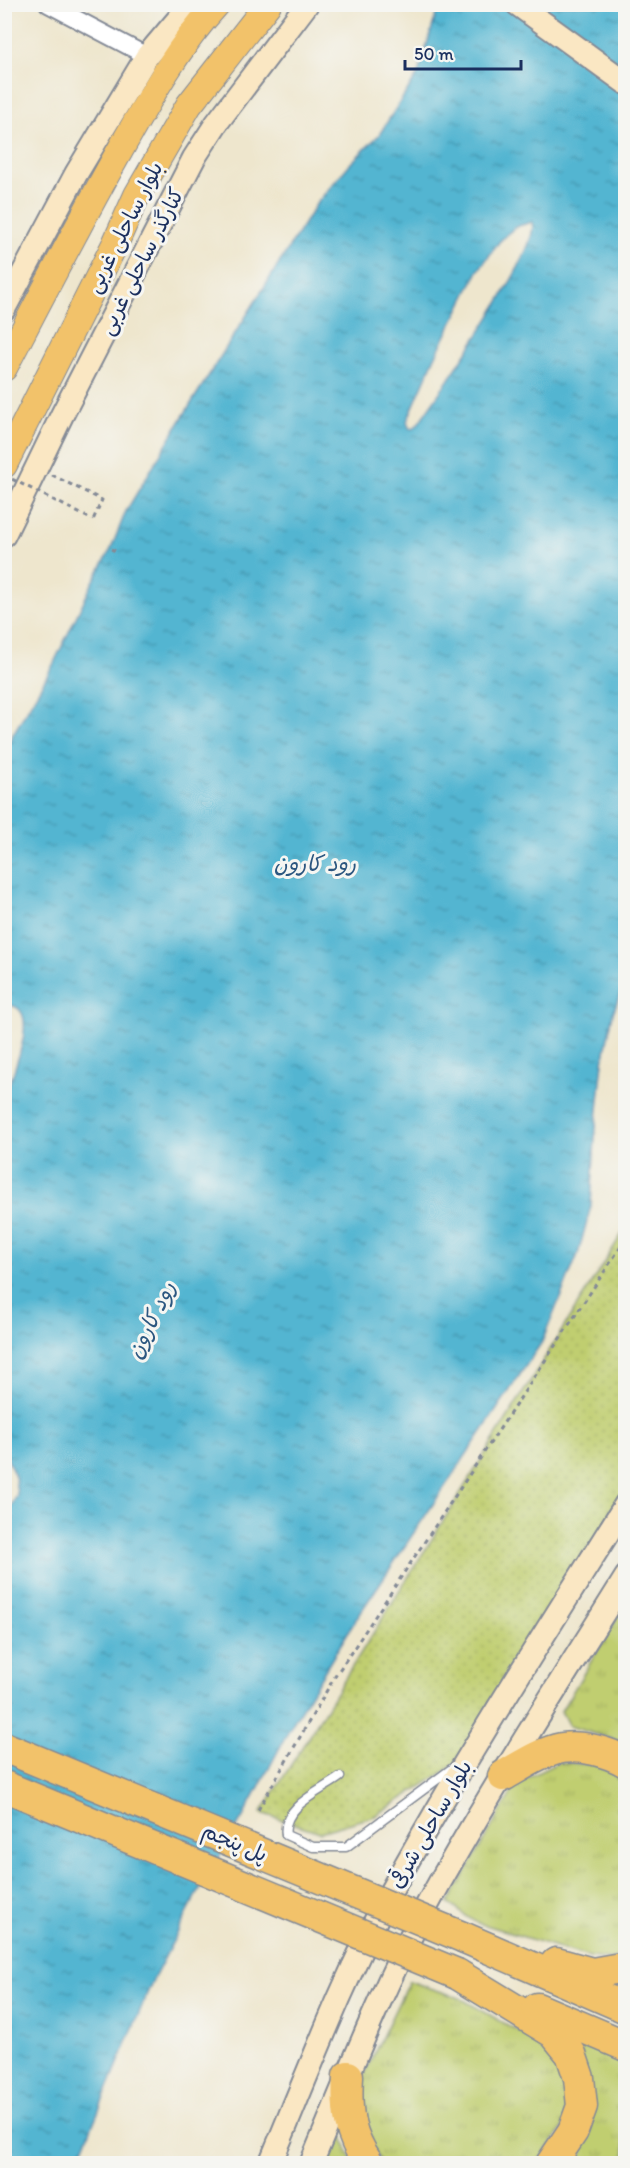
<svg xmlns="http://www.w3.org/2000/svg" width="630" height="2168" font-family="Itim,'Playpen Sans Arabic',sans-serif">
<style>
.grass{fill:url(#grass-tufts);stroke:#6e7e67;stroke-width:1.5}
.park{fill:url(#park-dots);stroke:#6e7e67;stroke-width:1.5}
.water{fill:url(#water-ripples);stroke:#377298;stroke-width:1.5;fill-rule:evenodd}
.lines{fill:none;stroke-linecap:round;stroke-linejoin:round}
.lane-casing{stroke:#848a96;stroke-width:11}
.street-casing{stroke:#848a96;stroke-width:20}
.secondary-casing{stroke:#848a96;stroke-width:26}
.primary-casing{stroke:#848a96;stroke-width:28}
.highway-casing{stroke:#848a96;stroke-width:33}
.path{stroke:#848a96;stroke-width:3;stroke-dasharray:4.5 4.5;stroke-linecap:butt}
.lane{stroke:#fff;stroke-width:8}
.street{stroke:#fff;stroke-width:16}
.secondary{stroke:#fae7c3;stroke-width:22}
.primary{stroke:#f2c26a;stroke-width:26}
.highway{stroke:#f2c26a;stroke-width:30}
.highway-bridge-casing{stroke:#848a96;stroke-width:33;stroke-linecap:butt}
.path-bridge{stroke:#848a96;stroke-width:3;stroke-dasharray:4.5 4.5;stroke-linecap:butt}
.highway-bridge{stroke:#f2c26a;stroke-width:30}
.labels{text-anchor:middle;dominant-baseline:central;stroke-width:6;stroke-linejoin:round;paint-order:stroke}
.street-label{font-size:21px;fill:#1b2f5e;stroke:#f6f6f2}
.water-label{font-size:22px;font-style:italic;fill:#2c5780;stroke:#f6f6f2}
</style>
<defs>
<pattern id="grass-tufts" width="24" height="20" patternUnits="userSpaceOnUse" patternTransform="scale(1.5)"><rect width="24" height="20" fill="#c0ce70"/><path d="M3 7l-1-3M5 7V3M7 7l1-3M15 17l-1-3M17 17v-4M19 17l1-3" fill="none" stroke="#a4b163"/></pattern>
<pattern id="park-dots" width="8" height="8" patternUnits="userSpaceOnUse" patternTransform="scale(1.5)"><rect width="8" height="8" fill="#c0ce70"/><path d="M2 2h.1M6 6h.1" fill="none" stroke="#a4b163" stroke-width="1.8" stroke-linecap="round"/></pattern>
<pattern id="water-ripples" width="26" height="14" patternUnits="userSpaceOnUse" patternTransform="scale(1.5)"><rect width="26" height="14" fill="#53b5d1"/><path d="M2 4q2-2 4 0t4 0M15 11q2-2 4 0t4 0" fill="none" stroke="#4494ad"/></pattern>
</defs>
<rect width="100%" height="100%" fill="#f6f6f2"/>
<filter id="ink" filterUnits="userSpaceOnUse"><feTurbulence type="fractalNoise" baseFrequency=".0167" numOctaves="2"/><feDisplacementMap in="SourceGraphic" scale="12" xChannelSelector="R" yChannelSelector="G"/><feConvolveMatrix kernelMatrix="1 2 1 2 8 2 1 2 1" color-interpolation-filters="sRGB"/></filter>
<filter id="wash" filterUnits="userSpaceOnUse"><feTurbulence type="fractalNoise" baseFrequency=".008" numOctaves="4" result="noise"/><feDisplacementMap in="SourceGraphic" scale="24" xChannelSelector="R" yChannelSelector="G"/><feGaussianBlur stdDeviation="1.35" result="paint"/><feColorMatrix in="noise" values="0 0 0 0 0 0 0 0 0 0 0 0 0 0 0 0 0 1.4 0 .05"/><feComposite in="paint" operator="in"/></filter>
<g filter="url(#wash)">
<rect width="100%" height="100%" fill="#eee6cd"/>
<g class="grass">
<path d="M625,1605L626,1743H625L569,1726L561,1711Z"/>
<path d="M559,1762L596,1765L625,1780V1952L612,1960L589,1957L475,1922L448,1903L517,1783Z"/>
<path d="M409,1981L460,1998L548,2048L568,2085L564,2126L538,2163H381L360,2126V2083Z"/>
<path d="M572,2035L625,2059V2163H574L580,2157L594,2110Z"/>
<path d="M337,2122L353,2163L320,2164Z"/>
</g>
<path class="park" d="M625,1229V1504L469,1756L375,1816L320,1832L261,1813Z"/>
<path class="water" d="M439,5H625L626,978L613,1013L603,1062L595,1138L591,1206L578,1254L542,1342L358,1616L294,1721L243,1817L199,1891L151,1984L77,2163H5L4,1520L17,1495L15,1476L4,1451V1098C10,1080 46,1002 5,1005V748L51,669L92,584L111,549L126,511L187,410L317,203L349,165L379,135L418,74ZM532,222C542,250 438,394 418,424L413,429L409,428L407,421L434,359L478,271L499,242L515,227Z"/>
</g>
<g filter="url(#ink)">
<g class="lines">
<defs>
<path id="lane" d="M340,1777C321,1791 281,1807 286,1835L313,1847H346L454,1767"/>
<path id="street" d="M48,4L147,56"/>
<g id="secondary">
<path d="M517,4L626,83"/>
<path d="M4,309L76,174L147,56L191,4"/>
<path d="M4,535L62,415L194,158L216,124L307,4"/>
<path d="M270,2164C308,2073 343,1980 390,1893C463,1760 546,1632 626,1504"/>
<path d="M311,2164C347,2079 380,1992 424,1911C486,1797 557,1688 626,1577"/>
</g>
<g id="primary">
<path d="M4,368C43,293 81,219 123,145C150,97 179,45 217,4"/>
<path d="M4,465L115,244L137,195L189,105L268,4"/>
</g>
<g id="highway">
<path d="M503,1776C521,1766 541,1752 562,1748C582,1745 609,1752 626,1762"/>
<path d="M465,1938L626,2008"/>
<path d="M556,1963L592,1973L626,1967"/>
<path d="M457,1974L554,2033L571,2054L579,2078L582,2106L573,2131L551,2164"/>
<path d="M537,2008L626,2046"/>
<path d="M348,2076C346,2110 348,2134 369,2164"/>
</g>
</defs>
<use href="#lane" class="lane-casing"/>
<use href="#street" class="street-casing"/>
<use href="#secondary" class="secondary-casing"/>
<use href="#primary" class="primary-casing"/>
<use href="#highway" class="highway-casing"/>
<g class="path">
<path d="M52,475L102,500L93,520"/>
<path d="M111,549L118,552"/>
<path d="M258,1810L334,1678L626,1239"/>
</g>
<use href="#lane" class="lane"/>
<use href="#street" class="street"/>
<use href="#secondary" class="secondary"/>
<use href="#primary" class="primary"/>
<use href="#highway" class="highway"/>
<defs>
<g id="highway-bridge">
<path d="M4,1747L465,1938"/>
<path d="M4,1786L457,1974"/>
</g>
</defs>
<use href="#highway-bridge" class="highway-bridge-casing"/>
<path class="path-bridge" d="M4,475L93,520"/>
<use href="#highway-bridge" class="highway-bridge"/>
</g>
</g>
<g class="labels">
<g class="street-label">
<text transform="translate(124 227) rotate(-63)">بلوار ساحلی غربی</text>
<text transform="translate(141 261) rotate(-63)">کنارگذر ساحلی غربی</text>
<text transform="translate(430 1824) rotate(-60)">بلوار ساحلی شرقی</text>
<text transform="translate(235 1842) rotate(23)">پل پنجم</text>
</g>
<g class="water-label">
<text x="315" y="863">رود کارون</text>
<text transform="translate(151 1320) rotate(-64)">رود کارون</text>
</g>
</g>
<rect width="630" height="2168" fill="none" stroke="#f6f6f2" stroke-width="24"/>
<path d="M405 60v9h116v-9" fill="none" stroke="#1b2f5e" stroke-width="3"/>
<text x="414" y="60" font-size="18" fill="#1b2f5e" stroke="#f6f6f2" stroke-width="4.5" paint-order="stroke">50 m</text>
</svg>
